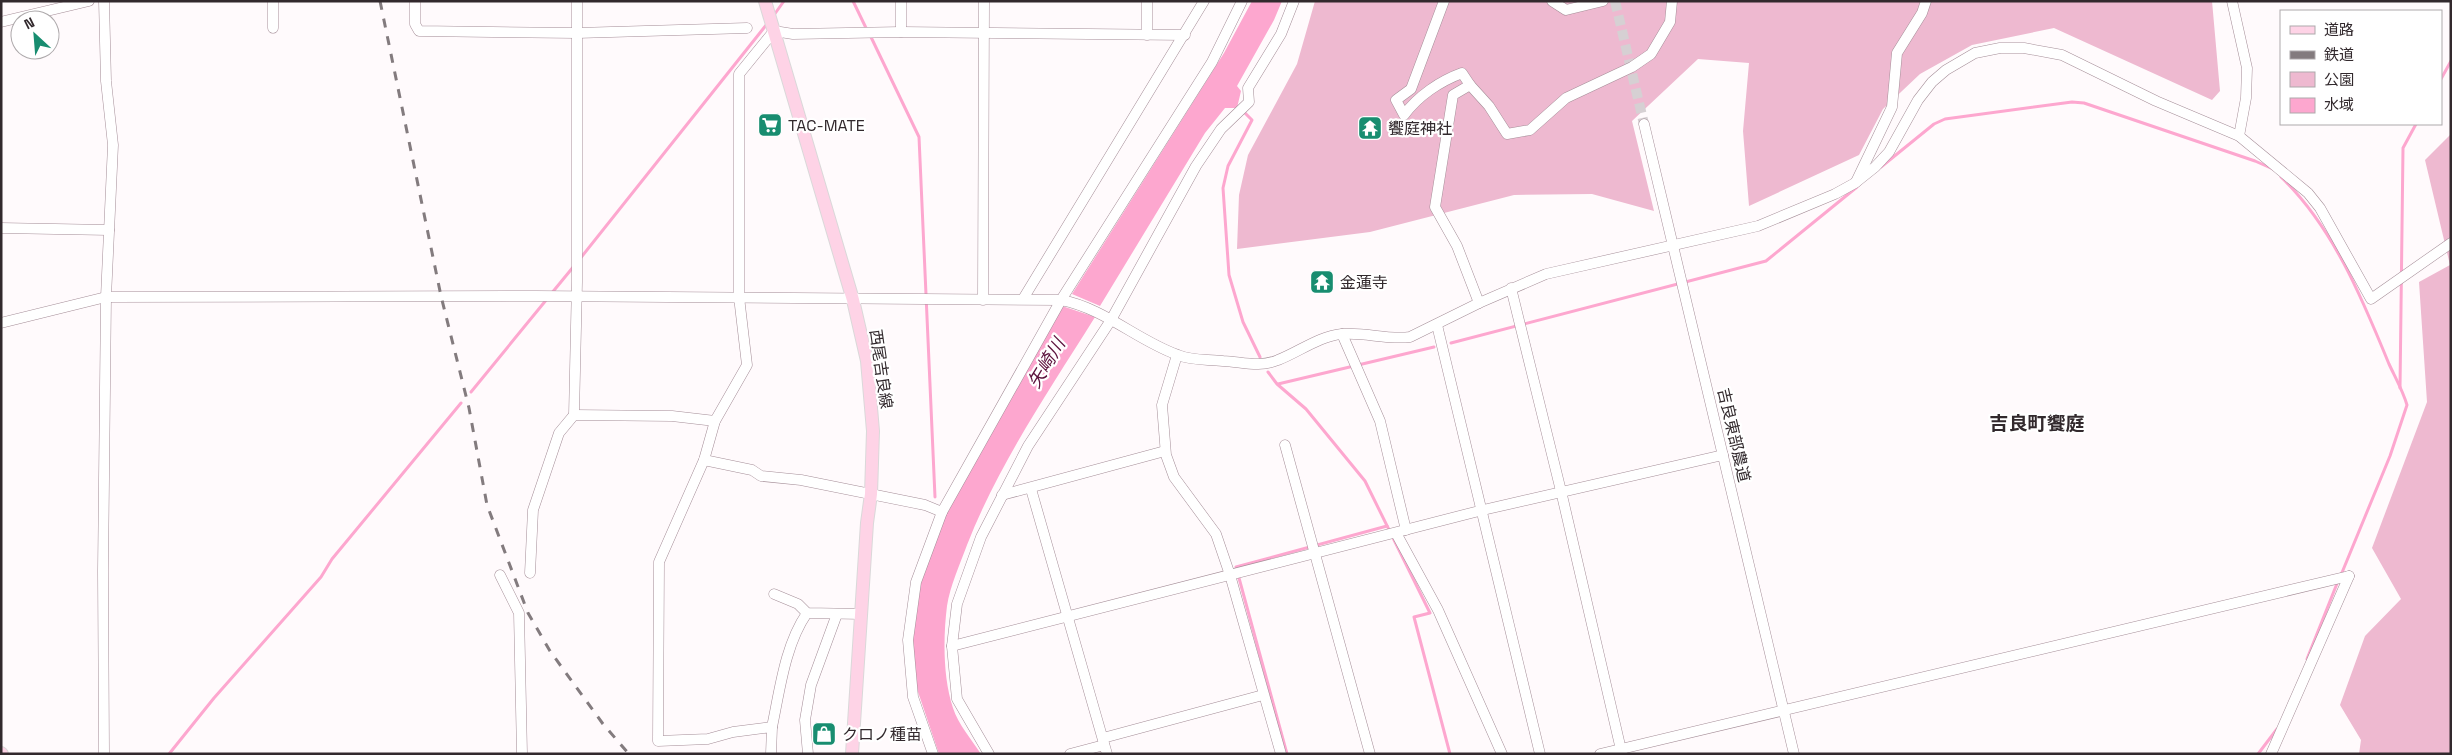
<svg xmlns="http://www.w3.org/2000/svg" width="2452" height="755" font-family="'Space Grotesk','Noto Sans JP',sans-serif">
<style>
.green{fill:#eeb9d0}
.water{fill:#fda7cf}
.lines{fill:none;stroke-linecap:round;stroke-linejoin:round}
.stream{stroke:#fda7cf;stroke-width:3}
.minor-tunnel{stroke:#d6d0d3;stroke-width:10;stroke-dasharray:10 5;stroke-linecap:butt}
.minor-casing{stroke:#a58e98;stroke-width:11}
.major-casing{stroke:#dad8d9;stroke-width:14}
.minor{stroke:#fff;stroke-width:10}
.major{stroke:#fed3e6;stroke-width:12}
.rail{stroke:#837b7e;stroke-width:3;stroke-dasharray:9 9;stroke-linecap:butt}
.labels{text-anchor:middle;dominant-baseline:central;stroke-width:4.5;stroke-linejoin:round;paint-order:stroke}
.poi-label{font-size:16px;fill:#32292d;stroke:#fff;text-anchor:start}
.street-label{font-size:16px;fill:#32292d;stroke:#fff}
.water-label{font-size:18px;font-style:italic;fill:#5b113c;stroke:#fff}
.quarter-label{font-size:19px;font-weight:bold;fill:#32292d;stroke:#fff}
</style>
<rect width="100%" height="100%" fill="#fffafc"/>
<g class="green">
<path d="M1315,1H2212L2220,91L2212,100L2054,28L1972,45L1920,74L1883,109L1859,155L1749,206L1743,131L1749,63L1698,59L1632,121L1654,211L1592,194L1514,195L1370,232L1237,249L1239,195L1248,155L1297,64Z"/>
<path d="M2451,134V754H2359L2361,740L2340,705L2365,636L2401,599L2372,548L2427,402L2419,282L2450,265L2425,160Z"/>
</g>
<g class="water">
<path d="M1252,1H1282L1274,20L1237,86L1241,91L1237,108H1225L1205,133L1100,306L1072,294L1224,53Z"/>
<path d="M1062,306L1095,317C1049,391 999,463 967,545C960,564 950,586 947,606C943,638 943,678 953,708C958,724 972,740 981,754H939L915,683L912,635L918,587L927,556L956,493Z"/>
</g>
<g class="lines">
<g class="stream">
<path d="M853,1L867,30"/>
<path d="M774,15L784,1"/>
<path d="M870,35L919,137L935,497"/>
<path d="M2441,79L2451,61"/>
<path d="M1242,110L1252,120L1228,166L1223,188L1229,275L1243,322L1260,357"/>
<path d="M1881,167L1934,124L1945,119L2072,102L2084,103L2255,161L2273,169"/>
<path d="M2281,177C2333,227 2362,298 2389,364C2395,377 2403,391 2407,405L2390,456L2341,575"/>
<path d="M579,260L767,24"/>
<path d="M551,294L574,266"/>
<path d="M1451,343L1766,261L1857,187"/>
<path d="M1268,372L1277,384L1306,409L1365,481L1430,613L1414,617L1450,754"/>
<path d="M1278,384L1434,347"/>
<path d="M2400,388L2403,148L2416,124"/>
<path d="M471,392L547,299"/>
<path d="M2307,659L2338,581"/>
<path d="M169,754L214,698L321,577L332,559L461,403"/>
<path d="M1287,754L1236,567L1387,526"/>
<path d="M2258,754L2277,729"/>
</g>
<path class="minor-tunnel" d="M1615,1L1644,124"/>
<defs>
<g id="minor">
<path d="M415,1V24L419,31L577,33L747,28"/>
<path d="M1444,1L1411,89L1396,100L1404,115C1418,96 1440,81 1462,73L1470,85"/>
<path d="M1552,1L1566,10L1603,1"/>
<path d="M2232,1L2247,68L2246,98L2239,136"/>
<path d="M1,22L89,1"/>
<path d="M273,28V1"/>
<path d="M901,32V1"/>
<path d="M1147,35V1"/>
<path d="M1644,124L1794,754"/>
<path d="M1856,182L1892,107L1897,53L1922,13L1926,1"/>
<path d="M1,228L109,230"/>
<path d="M1511,288L1561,491L1622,754"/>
<path d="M1023,299L1204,1"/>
<path d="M983,300L984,1"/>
<path d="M1479,303L1457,246L1435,207L1453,95L1470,85L1489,106L1507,134L1530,130L1566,98L1632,67L1651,54L1670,22L1672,1"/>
<path d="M1,323L106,297L536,296L1061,300C1104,308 1138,341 1178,355C1193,361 1207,359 1223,361C1243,362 1259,368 1278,360C1299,352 1319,336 1342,334C1365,332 1387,340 1410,337L1479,303L1546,274L1758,226L1835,194L1855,183L1875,167L1889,152L1918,100L1932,82L1946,70L1975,53L2000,48H2024L2062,55L2156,101L2239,136L2308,193L2320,208L2371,299L2451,243"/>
<path d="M1437,325L1540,754"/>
<path d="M1342,334L1380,421L1406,530"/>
<path d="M1177,355L1162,405L1166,455L1174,477L1216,534L1230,575L1281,754"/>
<path d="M574,415L577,282V1"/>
<path d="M1285,445L1370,754"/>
<path d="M704,460L752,470L761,476L801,480L925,505L942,512"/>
<path d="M1031,489L1107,754"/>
<path d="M1002,495L1165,451"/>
<path d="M1396,533L1438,610L1502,754"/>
<path d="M530,573L533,510L559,433L574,415L672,416L715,421"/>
<path d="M500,575L519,613L522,754"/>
<path d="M774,594L798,604L807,613L862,614"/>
<path d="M952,646L1483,510L1723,455"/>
<path d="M772,727C780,689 785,645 807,613"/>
<path d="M1103,738L1263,695"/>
<path d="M104,754L103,571L106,297L113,145L106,81L104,1"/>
<path d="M771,754L772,727L733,732L708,739L658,741L659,562L704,460L715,421L747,365L739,297V74L774,31L793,34L901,32L1185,35"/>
<path d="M808,754L805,720L811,685L837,614"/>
<path d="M933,754L913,697L908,640L916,582L942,512L1061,300L1212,62L1242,1"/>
<path d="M989,754L957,699L952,646L957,604L981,537L1028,446L1111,320L1196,166L1221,129L1249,102L1248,88L1281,34L1294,1"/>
<path d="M1070,754L1104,745"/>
<path d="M1600,754L2349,576"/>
<path d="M2271,754L2349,576"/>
</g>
<g id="major">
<path d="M765,1L853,300L867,361L873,431L871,494L867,523L852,754"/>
<path d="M1,753L2,754"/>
</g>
</defs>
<use href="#minor" class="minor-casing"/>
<use href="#major" class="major-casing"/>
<use href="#minor" class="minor"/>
<use href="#major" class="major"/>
<path class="rail" d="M380,1L441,296L469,408L487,505L528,613L550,651L603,724L629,754"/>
</g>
<defs>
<symbol id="supermarket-square" viewBox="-11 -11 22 22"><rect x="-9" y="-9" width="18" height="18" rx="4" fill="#188d70" stroke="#fff"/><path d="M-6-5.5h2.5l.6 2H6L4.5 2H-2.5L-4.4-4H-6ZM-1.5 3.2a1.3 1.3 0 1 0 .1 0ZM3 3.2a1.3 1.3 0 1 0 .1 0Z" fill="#fff"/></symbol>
<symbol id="temple-square" viewBox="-11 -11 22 22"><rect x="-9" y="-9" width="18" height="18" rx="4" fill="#188d70" stroke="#fff"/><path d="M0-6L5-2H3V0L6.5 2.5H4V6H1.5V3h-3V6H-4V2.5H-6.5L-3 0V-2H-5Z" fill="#fff"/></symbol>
<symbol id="shop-square" viewBox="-11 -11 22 22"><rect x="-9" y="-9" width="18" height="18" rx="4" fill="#188d70" stroke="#fff"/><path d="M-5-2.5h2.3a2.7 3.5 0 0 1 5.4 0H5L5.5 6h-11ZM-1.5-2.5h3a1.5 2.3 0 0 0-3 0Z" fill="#fff"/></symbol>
</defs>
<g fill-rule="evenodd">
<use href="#supermarket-square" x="756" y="111" width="28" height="28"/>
<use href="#temple-square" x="1356" y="114" width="28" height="28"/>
<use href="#temple-square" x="1308" y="268" width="28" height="28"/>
<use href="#shop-square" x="810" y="720" width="28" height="28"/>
</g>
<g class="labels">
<g class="poi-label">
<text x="788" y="125">TAC-MATE</text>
<text x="1388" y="128">饗庭神社</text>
<text x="1340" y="282">金蓮寺</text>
<text x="842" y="734">クロノ種苗</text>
</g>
<g class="street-label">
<text transform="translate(881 369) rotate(82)">西尾吉良線</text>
<text transform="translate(1734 435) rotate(77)">吉良東部農道</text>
</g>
<g class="water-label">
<text transform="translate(1046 363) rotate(-59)">矢崎川</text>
</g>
<g class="quarter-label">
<text x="2037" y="423">吉良町饗庭</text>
</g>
</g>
<rect width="2452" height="755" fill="none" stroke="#32292d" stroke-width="5"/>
<rect x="2280" y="10" width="162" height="115" fill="#ffffff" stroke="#ada9ab"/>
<rect x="2290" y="26" width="25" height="8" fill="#fed3e6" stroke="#ada9ab"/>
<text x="2324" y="35" font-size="15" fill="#32292d">道路</text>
<rect x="2290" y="51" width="25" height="8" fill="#837b7e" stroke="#ada9ab"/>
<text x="2324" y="60" font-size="15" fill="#32292d">鉄道</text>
<rect x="2290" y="72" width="25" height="15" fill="#eeb9d0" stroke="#ada9ab"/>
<text x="2324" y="85" font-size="15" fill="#32292d">公園</text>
<rect x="2290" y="98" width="25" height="15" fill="#fda7cf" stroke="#ada9ab"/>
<text x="2324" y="110" font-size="15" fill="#32292d">水域</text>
<g transform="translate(35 35) rotate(334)"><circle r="24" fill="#ffffff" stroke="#ada9ab"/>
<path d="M0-4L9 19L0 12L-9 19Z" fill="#188d70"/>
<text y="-8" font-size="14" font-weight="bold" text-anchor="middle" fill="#32292d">N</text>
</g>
</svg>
